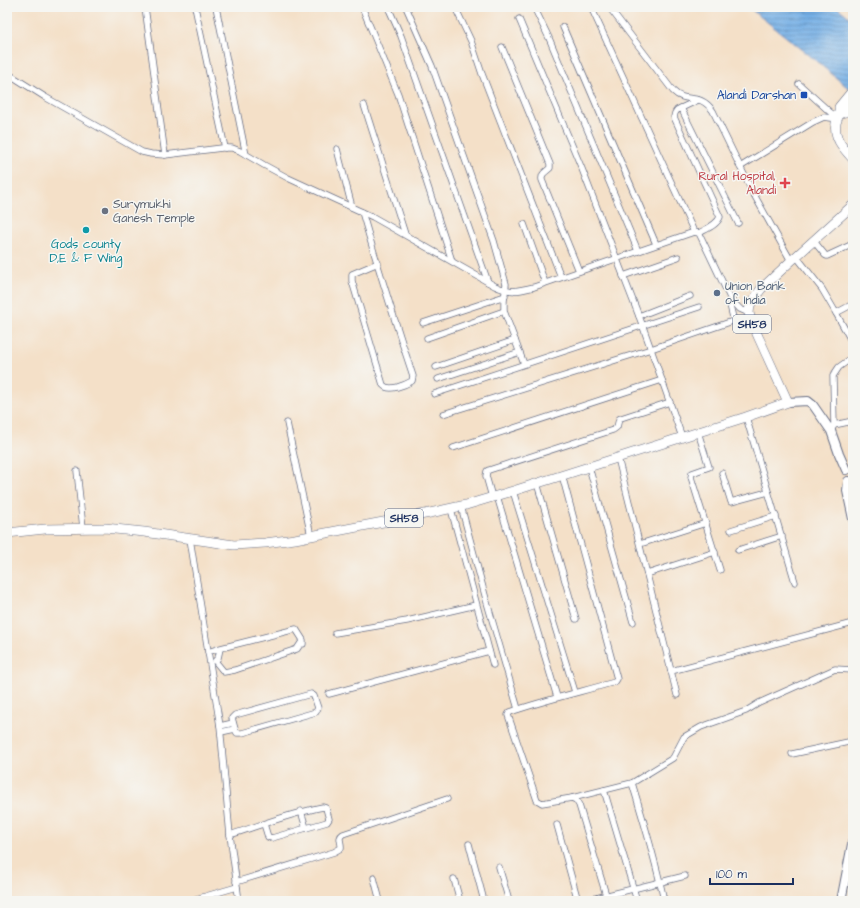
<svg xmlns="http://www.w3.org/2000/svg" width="860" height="908" font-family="'Architects Daughter',sans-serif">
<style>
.water{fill:url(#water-rules);stroke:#486fa2}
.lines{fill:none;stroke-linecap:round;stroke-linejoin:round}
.street-casing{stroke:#676d83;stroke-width:7}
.secondary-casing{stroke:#676d83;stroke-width:10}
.primary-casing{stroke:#676d83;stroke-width:10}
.street{stroke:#fff;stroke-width:5.5}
.secondary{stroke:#fff;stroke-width:8}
.primary{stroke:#fff;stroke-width:9}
.transit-dot{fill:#1a4fb4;stroke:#f6f6f2;stroke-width:1.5}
.health-dot{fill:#e0444e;stroke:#f6f6f2;stroke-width:1.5}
.worship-dot{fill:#6b7280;stroke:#f6f6f2;stroke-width:1.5}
.culture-dot{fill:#0f9aa8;stroke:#f6f6f2;stroke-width:1.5}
.service-dot{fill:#5c6f8a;stroke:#f6f6f2;stroke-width:1.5}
.labels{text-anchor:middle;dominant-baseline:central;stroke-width:3;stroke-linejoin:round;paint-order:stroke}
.shield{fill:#f6f6f2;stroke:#5d6b8a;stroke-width:1}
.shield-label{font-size:11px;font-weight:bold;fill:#1b2f5e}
.transit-label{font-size:12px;fill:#164399;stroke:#f6f6f2;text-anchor:end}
.health-label{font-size:12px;fill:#be3a42;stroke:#f6f6f2;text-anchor:end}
.worship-label{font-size:12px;fill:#5b616d;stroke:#f6f6f2;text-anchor:start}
.culture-label{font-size:12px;fill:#0d838f;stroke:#f6f6f2}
.service-label{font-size:12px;fill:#4e5e75;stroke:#f6f6f2;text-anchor:start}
</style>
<defs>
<pattern id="water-rules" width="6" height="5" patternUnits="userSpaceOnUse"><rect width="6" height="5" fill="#74afe5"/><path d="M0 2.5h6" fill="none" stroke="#5e8fbd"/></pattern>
</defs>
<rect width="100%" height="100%" fill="#f6f6f2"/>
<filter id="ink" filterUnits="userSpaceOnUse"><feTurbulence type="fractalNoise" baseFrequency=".025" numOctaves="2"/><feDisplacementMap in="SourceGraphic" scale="8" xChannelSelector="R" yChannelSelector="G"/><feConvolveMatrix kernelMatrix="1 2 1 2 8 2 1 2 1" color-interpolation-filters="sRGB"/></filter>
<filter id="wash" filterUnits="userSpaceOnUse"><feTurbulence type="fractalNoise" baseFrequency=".012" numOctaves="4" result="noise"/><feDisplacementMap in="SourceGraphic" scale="16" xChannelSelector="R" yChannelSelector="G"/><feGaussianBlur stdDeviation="0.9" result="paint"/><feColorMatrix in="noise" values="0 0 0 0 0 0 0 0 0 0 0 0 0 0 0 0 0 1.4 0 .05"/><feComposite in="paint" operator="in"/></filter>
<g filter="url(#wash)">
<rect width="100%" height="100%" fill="#f4e0c8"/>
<path class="water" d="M748,7H837L853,20V92L808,54Z"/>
</g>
<g filter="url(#ink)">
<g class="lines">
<defs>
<g id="street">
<path d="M145,7L165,155"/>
<path d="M195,7L225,148"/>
<path d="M216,7L246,155"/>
<path d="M362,7L398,94L452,261"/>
<path d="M388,7L401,36L488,282"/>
<path d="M406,7L432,66L494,241L506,284L504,301V311L524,364"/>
<path d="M455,7L471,41L482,74L561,277"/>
<path d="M534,7L549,38L638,251"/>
<path d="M591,7L694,232"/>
<path d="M609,7L673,91C687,105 699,91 713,111L752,191L791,261"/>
<path d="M519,19L582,169L642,324L682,437"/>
<path d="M563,27L656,244"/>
<path d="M502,47L550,164V168C546,172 541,173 542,180L579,271"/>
<path d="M7,73L45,97L142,152L151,154L165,155L222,148H232L240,151L264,165L288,178L373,217L495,286C510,293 518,291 534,287L694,232L699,233L731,300L740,309L749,313"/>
<path d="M799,84L831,113L838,117"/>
<path d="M698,100L677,110L675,113L674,117L720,217C717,225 706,229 699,233"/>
<path d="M364,105L405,234"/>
<path d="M681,108L738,223"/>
<path d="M337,149L352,207"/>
<path d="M740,167L813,122L824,117L838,119"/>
<path d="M362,212C378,267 395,322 413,376L412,381C405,385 389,392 383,385L352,281V274L378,263"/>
<path d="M524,224L545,283"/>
<path d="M813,240L825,255L827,256L853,244"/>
<path d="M796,256L822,289L836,313L853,344"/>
<path d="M623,276L678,257"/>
<path d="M836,313L853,304"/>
<path d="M639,316L690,296"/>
<path d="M423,323L505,296"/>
<path d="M427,338L504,311"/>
<path d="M436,367L515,340"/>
<path d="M438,379L520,352"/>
<path d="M434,394L699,307"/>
<path d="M443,414L651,349L733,321C734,314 728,308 731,300"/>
<path d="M746,417L795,582"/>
<path d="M287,423L311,536"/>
<path d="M834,425L853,421"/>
<path d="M831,431L834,425L833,376L839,367L853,357"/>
<path d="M698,432L709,467L692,473L691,477L720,570"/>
<path d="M453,448L662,380"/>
<path d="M618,458L677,695"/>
<path d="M589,467L633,622"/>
<path d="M77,471L83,528"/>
<path d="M722,473L731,502L768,492"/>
<path d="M562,475L617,679L615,682C580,692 545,700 510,712L508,715L537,800L542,803L572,798L576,800L579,805L606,895"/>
<path d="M537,483L576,619"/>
<path d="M513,491L575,692"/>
<path d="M497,496L557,697"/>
<path d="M492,497L486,476L487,471L489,470L613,430L617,427L619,419L621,418L670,402"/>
<path d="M461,506L486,599L518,709"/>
<path d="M451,509L493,665"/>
<path d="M731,530L776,516"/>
<path d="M190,539L220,726L230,835L239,901"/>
<path d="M640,544L706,523"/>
<path d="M738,550L782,536"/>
<path d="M647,574L715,552"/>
<path d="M335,633L407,621L476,605"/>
<path d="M208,652L217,649L296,629L303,640V644L301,643L297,649L235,670L224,672L215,661L218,658L220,649"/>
<path d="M671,671L853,623"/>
<path d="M311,694L314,696L318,708L316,712L242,733H237L235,729L232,718L235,715Z"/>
<path d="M329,694L489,651"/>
<path d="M220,726L233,723"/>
<path d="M221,732L235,729"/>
<path d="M792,754L853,741"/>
<path d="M632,783C644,822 656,861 664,901"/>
<path d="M604,790L637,901"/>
<path d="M572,798L632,783L673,758L684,737L701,727L746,711L759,703L835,669L853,670"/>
<path d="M301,811L306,828"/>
<path d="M557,825L578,901"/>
<path d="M230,835C261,825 291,813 323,807L326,808L329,819L327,822L272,838L268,837L264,824"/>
<path d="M469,844L484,901"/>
<path d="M499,867L509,901"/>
<path d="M374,878L380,901"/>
<path d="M454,879L460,901"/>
<path d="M236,882L334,852L341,848C342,842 337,838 343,834L447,799"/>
<path d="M189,901L237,887"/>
<path d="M584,901L685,876"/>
</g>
<g id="secondary">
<path d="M788,402L808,401L813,405L831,431L839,454L846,470"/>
<path d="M848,481L847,491L853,519"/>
<path d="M841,901L853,839"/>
</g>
<g id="primary">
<path d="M853,90L839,107C840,113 838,117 836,123C833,138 844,149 853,159"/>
<path d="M840,113L845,112L853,103"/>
<path d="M7,533L45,529L105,528L144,532L234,545L265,543L295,539L430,513L466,505L513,491L746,417L788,402L752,323L749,313L750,305L761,289L791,261L853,205"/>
</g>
</defs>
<use href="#street" class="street-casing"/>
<use href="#secondary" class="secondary-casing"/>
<use href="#primary" class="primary-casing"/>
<use href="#street" class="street"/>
<use href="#secondary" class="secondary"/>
<use href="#primary" class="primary"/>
</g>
</g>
<rect class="transit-dot" x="800" y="91" width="8" height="8" rx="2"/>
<path class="health-dot" d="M783 177h4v4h4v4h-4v4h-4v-4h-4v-4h4z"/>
<circle class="worship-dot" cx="105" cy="211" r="4"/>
<circle class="culture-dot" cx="86" cy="230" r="4"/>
<circle class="service-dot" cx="717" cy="293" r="4"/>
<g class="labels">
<g class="shield">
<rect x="733" y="315" width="38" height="18" rx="3"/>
<rect x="385" y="509" width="38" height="18" rx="3"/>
</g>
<g class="shield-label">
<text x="752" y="324">SH58</text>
<text x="404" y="518">SH58</text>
</g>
<g class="transit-label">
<text x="796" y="95">Alandi Darshan</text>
</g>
<g class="health-label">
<text x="776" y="176">Rural Hospital,<tspan x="776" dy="14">Alandi</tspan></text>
</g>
<g class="worship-label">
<text x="113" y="204">Surymukhi<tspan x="113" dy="14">Ganesh Temple</tspan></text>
</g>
<g class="culture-label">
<text x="86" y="244">Gods county<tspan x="86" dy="14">D,E &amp; F Wing</tspan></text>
</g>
<g class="service-label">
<text x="725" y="286">Union Bank<tspan x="725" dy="14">of India</tspan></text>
</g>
</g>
<rect width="860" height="908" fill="none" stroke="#f6f6f2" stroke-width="24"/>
<path d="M710 878v6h83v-6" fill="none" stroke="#1b2f5e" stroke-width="2"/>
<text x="716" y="878" font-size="12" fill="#1b2f5e" stroke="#f6f6f2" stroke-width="3" paint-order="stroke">100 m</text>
</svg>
